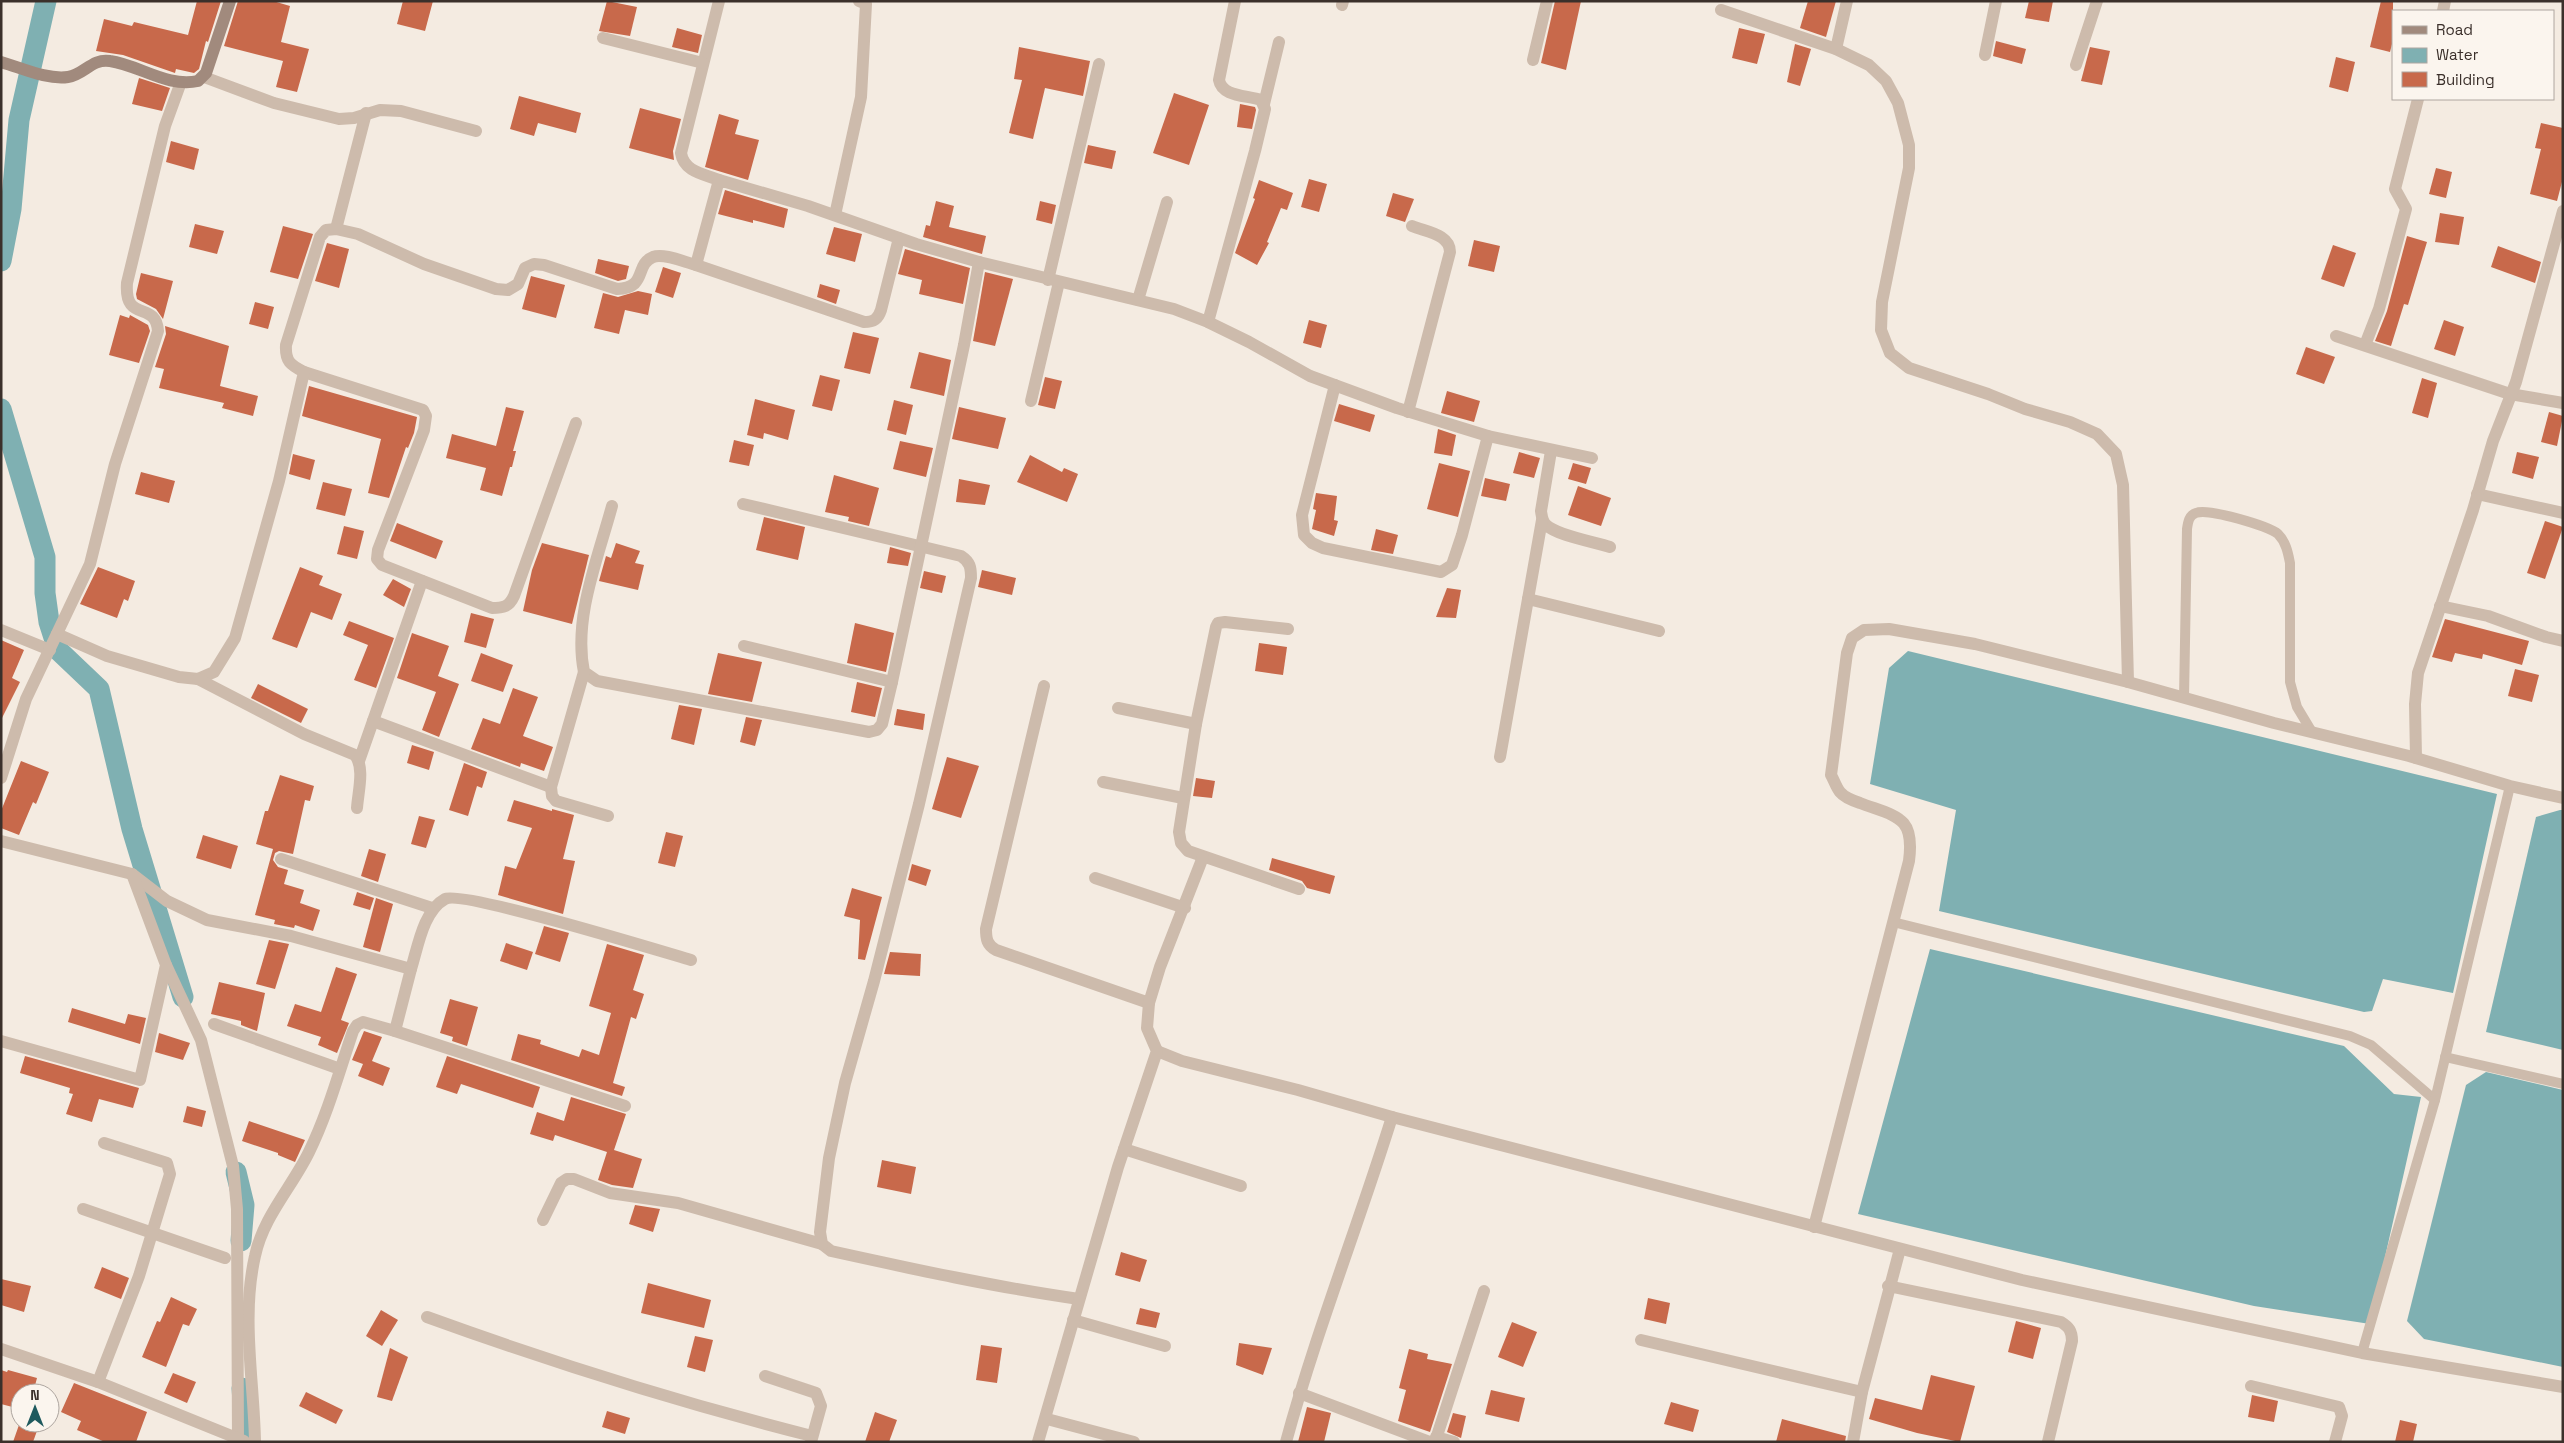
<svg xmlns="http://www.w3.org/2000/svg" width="2564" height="1443" font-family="'Space Grotesk',sans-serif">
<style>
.water{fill:#7fb0b2}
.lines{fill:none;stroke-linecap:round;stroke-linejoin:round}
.canal{stroke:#7fb0b2;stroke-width:21}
.building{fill:#c8694b}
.lane{stroke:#cdbbac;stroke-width:10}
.street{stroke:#cdbbac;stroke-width:12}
.secondary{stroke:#a18a7d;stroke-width:12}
</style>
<rect width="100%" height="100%" fill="#f4ebe1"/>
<g class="water">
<path d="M1908,651L2497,794L2453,993L2383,979L2372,1011L2364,1012L1939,911L1956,810L1870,784L1889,668Z"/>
<path d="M2560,810H2563V1050L2486,1032L2536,817Z"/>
<path d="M1930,949L2344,1046L2394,1094L2421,1097L2370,1324L2254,1306L1858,1214Z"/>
<path d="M2486,1072L2563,1090V1367L2424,1339L2407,1321L2466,1085Z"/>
</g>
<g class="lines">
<g class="canal">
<path d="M1,261L11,209L19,120L46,1"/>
<path d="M1,409L45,557V593L49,622L58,650L99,689L132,829L183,997"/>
<path d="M236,1172L244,1205L241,1241"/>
<path d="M242,1388L246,1442"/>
</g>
</g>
<g class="building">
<path d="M197,1H221L208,42L206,41L199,69L194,73L176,69L175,73L123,55L96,51L104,19L132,26L134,22L188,35Z"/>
<path d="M238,1H273L290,6L281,42L309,49L297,92L276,87L283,61L224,46Z"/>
<path d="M403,1H433L425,31L397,24Z"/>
<path d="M607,1L637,7L630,36L599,31Z"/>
<path d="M1555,1H1581L1566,70L1541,63Z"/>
<path d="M1808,1H1836L1826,37L1800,28Z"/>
<path d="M2029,1H2053L2049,22L2025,18Z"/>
<path d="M2381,1H2393V40L2390,52L2370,47Z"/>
<path d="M677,28L702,35L698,53L672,47Z"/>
<path d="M1739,28L1765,34L1757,64L1732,58Z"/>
<path d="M1996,41L2026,49L2022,64L1993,56Z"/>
<path d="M1795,44L1811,49L1800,86L1787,82Z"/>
<path d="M1019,47L1090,61L1083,96L1045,88L1033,139L1009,133L1022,80L1014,79Z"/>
<path d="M2090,47L2110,51L2102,85L2081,81Z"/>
<path d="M2336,57L2355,62L2348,92L2329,87Z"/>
<path d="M139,78L170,88L162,111L132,104Z"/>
<path d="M1174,93L1209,105L1189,165L1153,153Z"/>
<path d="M519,96L581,113L576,133L538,123L534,136L510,129Z"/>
<path d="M1240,104L1255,107L1256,110L1252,129L1237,127Z"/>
<path d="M640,108L681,119L673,151L674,160L629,148Z"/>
<path d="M719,114L739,120L735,134L759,140L748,180L705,167Z"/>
<path d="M2541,123L2563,128V178L2557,201L2530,194L2541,149L2535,148Z"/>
<path d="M171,141L199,149L194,170L166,162Z"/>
<path d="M1088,145L1116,151L1112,169L1084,163Z"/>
<path d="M2436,168L2452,172L2446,198L2429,194Z"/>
<path d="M1309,179L1327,184L1319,212L1301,207Z"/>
<path d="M1259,180L1293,193L1287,210L1281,208L1267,242L1269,243L1257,265L1235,253L1255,199L1253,198Z"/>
<path d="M725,190L788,209L784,228L753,220V223L718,214Z"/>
<path d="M1393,193L1414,199L1405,222L1386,216Z"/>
<path d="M936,201L954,206L949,227L986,236L982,254L923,237L926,225L930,226Z"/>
<path d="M1040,201L1056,205L1052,224L1036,220Z"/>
<path d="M2440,213L2464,217L2459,245L2435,242Z"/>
<path d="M195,224L224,231L217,254L189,247Z"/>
<path d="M283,226L313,234L298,279L270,272Z"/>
<path d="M834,227L862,234L855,262L826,254Z"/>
<path d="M2407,236L2427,242L2408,305L2404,304L2391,346L2375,341L2387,311Z"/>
<path d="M1474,240L1500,246L1494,272L1468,266Z"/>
<path d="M327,243L349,249L339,288L315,281Z"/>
<path d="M2333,245L2356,253L2344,287L2321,279Z"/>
<path d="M2498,246L2541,262L2535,283L2491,267Z"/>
<path d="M905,249L970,268L963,304L919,294L922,280L898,274Z"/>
<path d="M598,259L629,266L626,279L618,281L595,273Z"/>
<path d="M663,267L681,273L673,298L655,292Z"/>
<path d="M985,272L1013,279L995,346L973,341Z"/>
<path d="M141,273L173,281L163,319L156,309L137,299L136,294Z"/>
<path d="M531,276L565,285L556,318L522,309Z"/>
<path d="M820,284L840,290L836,304L817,297Z"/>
<path d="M638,291L652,294L648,315L625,310L619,334L594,328L603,293L618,297Z"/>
<path d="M255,302L274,307L268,329L249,324Z"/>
<path d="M120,315L129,318L130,315L148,325L150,331L139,363L109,355Z"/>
<path d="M1309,320L1327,325L1321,348L1303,343Z"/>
<path d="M2444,320L2464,327L2455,356L2434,349Z"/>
<path d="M165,326L229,346L220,386L258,396L253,416L222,408L224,403L159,388L164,369L155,367L166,334Z"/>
<path d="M853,332L879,338L870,374L844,368Z"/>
<path d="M2306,347L2335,357L2324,384L2296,374Z"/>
<path d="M919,352L951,360L944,396L910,388Z"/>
<path d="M820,375L840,380L832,411L812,406Z"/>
<path d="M1045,377L1062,381L1055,409L1038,405Z"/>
<path d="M2422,378L2437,383L2428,418L2412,413Z"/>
<path d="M309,386L417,417L414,433L408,448L406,447L389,498L368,493L381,439L302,416Z"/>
<path d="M1447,391L1480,401L1474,422L1441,413Z"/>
<path d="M755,399L795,410L788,440L764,433L763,439L747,435Z"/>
<path d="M894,400L913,405L906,435L887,430Z"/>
<path d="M1339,404L1375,415L1370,432L1334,421Z"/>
<path d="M506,407L524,411L513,451H516L512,467H510L502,496L480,490L486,468L446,458L452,434L496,446Z"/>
<path d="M959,407L1006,418L998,449L952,439Z"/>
<path d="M2549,412L2563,416L2557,446L2541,442Z"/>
<path d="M1438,429L1456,435L1452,456L1434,453Z"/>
<path d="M734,440L754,445L749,466L729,462Z"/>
<path d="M900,441L933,448L926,477L893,469Z"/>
<path d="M1519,452L1540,458L1534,478L1513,473Z"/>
<path d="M2517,452L2539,457L2533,479L2512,473Z"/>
<path d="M293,454L315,460L310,480L289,474Z"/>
<path d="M1030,455L1062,472L1064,468L1078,474L1067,502L1017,482Z"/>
<path d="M1439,463L1470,471L1458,517L1427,509Z"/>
<path d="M1573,463L1591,468L1586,484L1568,479Z"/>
<path d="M141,472L175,481L169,503L135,494Z"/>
<path d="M834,475L879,488L869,526L848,521L849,517L825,512Z"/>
<path d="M1485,478L1510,484L1506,501L1481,496Z"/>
<path d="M959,479L990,485L985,505L956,502Z"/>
<path d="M323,482L352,489L345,516L316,509Z"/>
<path d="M1578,486L1611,498L1601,526L1568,515Z"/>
<path d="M1316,493L1337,496L1334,520L1338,521L1334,536L1312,529L1316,510L1313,509Z"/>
<path d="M764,517L805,527L798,560L756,550Z"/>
<path d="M2545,521L2563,527L2545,579L2527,573Z"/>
<path d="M397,523L443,541L436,559L390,541Z"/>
<path d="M344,526L364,531L357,559L337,554Z"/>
<path d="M1376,529L1398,535L1393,554L1371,550Z"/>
<path d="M542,543L589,555L572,624L523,611L532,570Z"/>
<path d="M616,543L640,551L635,563L644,565L638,590L599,581L606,556L611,558Z"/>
<path d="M890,547L911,553L908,566L887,563Z"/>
<path d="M98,567L135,581L128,601L124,599L117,618L80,604Z"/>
<path d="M300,567L323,576L319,585L342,594L332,620L311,612L297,648L272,639Z"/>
<path d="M982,570L1016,578L1012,595L978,587Z"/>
<path d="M924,571L946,576L942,593L920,588Z"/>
<path d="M393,579L411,589L404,607L383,595Z"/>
<path d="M1447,588L1461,590L1456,618L1436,617Z"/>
<path d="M471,613L494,619L486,648L464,642Z"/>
<path d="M2445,619L2529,641L2522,665L2483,654L2482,659L2455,653L2452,662L2432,657Z"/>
<path d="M349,621L394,638L376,688L354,680L368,645L343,635Z"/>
<path d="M855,623L894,633L886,672L847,663Z"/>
<path d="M412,633L449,646L438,676L459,684L439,737L422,730L436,692L397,678Z"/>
<path d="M1,640L24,650L12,678L20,682L1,720Z"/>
<path d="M1259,643L1287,647L1283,675L1255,671Z"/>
<path d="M481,653L513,665L503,692L471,681Z"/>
<path d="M718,653L762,662L752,702L708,694Z"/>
<path d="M2515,669L2539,675L2532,702L2508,696Z"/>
<path d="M857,682L882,688L875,717L851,712Z"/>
<path d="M258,684L308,709L301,723L251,698Z"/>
<path d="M513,688L538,697L523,736L553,747L544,771L521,763L520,767L471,749L483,718L500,724Z"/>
<path d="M679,705L702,709L694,745L671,739Z"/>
<path d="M897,709L925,714L923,730L894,725Z"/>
<path d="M746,717L762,720L755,746L740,742Z"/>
<path d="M412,745L434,752L429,770L407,763Z"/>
<path d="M947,757L979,766L961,818L932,809Z"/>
<path d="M21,761L49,772L36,804L33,802L19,835L1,828V811Z"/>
<path d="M464,763L487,772L482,788L477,786L468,816L449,810Z"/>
<path d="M280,775L314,786L310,801L305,800L293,854L279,851L275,853L273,860L278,867L288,870L284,884L304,890L300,903L320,910L313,931L295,925L294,928L274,924L275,920L255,915L273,849L256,844L265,811H268Z"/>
<path d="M1196,778L1215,781L1212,798L1193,796Z"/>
<path d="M514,800L552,811V809L574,815L563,859L575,861L563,914L498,895L505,866L516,869L532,828L507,821Z"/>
<path d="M419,816L435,820L426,848L411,844Z"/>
<path d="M666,832L683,836L675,867L658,863Z"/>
<path d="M203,835L238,846L231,869L196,858Z"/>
<path d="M369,849L386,854L378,882L361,876Z"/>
<path d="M1272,858L1335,876L1330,894L1307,888L1302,881L1269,870Z"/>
<path d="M912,864L931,870L926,886L908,880Z"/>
<path d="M852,888L882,897L865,960L858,959L860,920L844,916Z"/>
<path d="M357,892L374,898L370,910L353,905Z"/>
<path d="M376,898L393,904L380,952L363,947Z"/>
<path d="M544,926L569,933L560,962L535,954Z"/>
<path d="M269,940L289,944L275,989L256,984Z"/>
<path d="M506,943L533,952L527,970L500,961Z"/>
<path d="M607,944L644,955L633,990L644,994L636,1019L631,1017L613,1083L625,1087L622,1096L511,1060L518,1034L541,1040L540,1044L579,1057L582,1049L599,1055L611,1013L589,1006Z"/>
<path d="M890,952L921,954L920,976L884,974Z"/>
<path d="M336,967L357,974L341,1020L349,1023L337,1053L318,1045L321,1037L287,1026L295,1004L321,1012Z"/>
<path d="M219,982L265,993L257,1031L241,1025V1021L211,1014Z"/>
<path d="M450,999L478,1007L467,1046L452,1041L453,1037L440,1033Z"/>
<path d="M72,1008L125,1024L128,1014L146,1018L140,1044L68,1022Z"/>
<path d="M364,1031L382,1037L372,1061L390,1068L383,1086L358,1076L363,1064L352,1060Z"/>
<path d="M159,1033L190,1043L183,1060L155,1052Z"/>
<path d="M25,1056L139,1088L133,1108L99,1099L92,1122L66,1114L73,1094L69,1093L70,1088L20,1073Z"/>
<path d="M447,1056L540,1087L533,1108L461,1084L457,1094L436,1087Z"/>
<path d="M571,1097L626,1114L614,1150L642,1159L633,1188L612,1185L598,1180L607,1152L555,1135L553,1141L530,1134L537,1112L564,1121Z"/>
<path d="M187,1106L206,1111L202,1127L183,1122Z"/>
<path d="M249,1121L305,1140L295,1162L278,1155V1153L242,1141Z"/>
<path d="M882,1160L916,1167L911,1194L877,1187Z"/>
<path d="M635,1205L660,1209L653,1232L629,1224Z"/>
<path d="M1121,1252L1147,1260L1140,1282L1115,1275Z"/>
<path d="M102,1267L129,1278L121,1299L94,1288Z"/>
<path d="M1,1279L31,1286L24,1312L1,1305Z"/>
<path d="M648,1283L711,1300L704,1328L641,1313Z"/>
<path d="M171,1297L197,1309L189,1326L183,1324L166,1367L142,1357L157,1321L160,1322Z"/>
<path d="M1648,1298L1670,1303L1666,1324L1644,1319Z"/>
<path d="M1140,1308L1160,1313L1156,1328L1136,1324Z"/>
<path d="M381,1310L398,1320L382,1346L366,1336Z"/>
<path d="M2016,1321L2041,1328L2033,1359L2008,1352Z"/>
<path d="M1512,1322L1537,1332L1523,1367L1498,1357Z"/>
<path d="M695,1336L713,1340L705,1372L687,1367Z"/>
<path d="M1239,1343L1272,1348L1263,1375L1236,1365Z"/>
<path d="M981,1345L1002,1348L997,1383L976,1380Z"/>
<path d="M390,1348L408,1357L392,1401L377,1397Z"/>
<path d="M1409,1349L1428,1354L1427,1359L1452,1364L1430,1432L1398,1421L1406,1390L1399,1388Z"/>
<path d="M1,1370L7,1372L8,1370L37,1378L33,1393H20V1409L1,1404Z"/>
<path d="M173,1373L196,1382L187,1403L164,1393Z"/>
<path d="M1931,1375L1975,1386L1960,1442L1917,1433L1869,1419L1875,1398L1922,1410Z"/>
<path d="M74,1383L147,1412L136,1442H105L77,1430L81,1421L61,1412Z"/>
<path d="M1491,1390L1525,1398L1519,1422L1485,1414Z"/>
<path d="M306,1392L343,1410L336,1424L299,1406Z"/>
<path d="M2252,1395L2278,1401L2274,1422L2248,1417Z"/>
<path d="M1671,1402L1699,1410L1693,1432L1664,1424Z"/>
<path d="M1307,1407L1331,1413L1324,1442H1298Z"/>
<path d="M607,1411L630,1418L625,1434L602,1427Z"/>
<path d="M875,1412L897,1420L889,1442H865Z"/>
<path d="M1453,1413L1466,1416L1461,1438L1447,1432Z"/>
<path d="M1782,1419L1846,1436L1845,1442H1776Z"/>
<path d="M2400,1420L2417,1424L2413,1442H2395Z"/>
<path d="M20,1422L38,1428L33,1442H13Z"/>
</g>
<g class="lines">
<g class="lane">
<path d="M2184,698L2187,529C2188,522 2189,515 2196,513C2208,508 2269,526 2278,534C2286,542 2288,553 2290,563V682L2297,707L2312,732"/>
<path d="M1893,922L2350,1036L2371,1045L2435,1100"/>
<path d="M2445,1057L2563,1084"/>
<path d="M2362,1353L2435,1100L2510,786"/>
</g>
<g class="street">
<path d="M719,1L681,153C684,172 704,174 719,180"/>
<path d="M1342,5L1343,1"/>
<path d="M1721,10L1836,49L1869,65L1886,81L1898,103L1909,145V168L1882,302L1881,330L1890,353L1909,368L1988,394L2025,409L2070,422L2097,434L2116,454L2123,485L2128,682"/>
<path d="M2443,11L2445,1"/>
<path d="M603,38L703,63"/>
<path d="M1836,49L1847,1"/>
<path d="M1985,55L1996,1"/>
<path d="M1533,60L1547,1"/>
<path d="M2076,65L2097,1"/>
<path d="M204,77L274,103L339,119L354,118L380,110L401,111L476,131"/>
<path d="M1264,104L1279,42"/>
<path d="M835,215L861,97L866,4L859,1"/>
<path d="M336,229L366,113"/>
<path d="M696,265L864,322C874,322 878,319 881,310L899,238"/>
<path d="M1048,280L1099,64"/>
<path d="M1138,300L1167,202"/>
<path d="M1208,322L1255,151L1265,109L1261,100C1247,95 1222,97 1219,80L1235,1"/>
<path d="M2336,336L2510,394L2563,403"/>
<path d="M2365,345L2379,309L2406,209L2395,189L2418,99"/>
<path d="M304,372L423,410L426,416L424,430L378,550L377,559L382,565L492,608C503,608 509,607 514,596L576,423"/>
<path d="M1335,385L1302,515L1304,535L1312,543L1323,548L1441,572L1452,565L1462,535L1488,436"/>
<path d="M1031,401L1059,282"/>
<path d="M1408,412L1450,252C1450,234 1426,232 1412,226"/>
<path d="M1551,451L1541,511C1542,517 1542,521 1546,525C1558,536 1595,542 1610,547"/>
<path d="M2477,494L2563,513"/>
<path d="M743,504L961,556C970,562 971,567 971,578L919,804L874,981L845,1083L829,1158L820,1232L822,1244L831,1251C913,1269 995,1287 1079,1299"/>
<path d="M612,506C598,558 573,618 584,672L597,681L869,732L877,730L882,724L892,682L964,345L979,262"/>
<path d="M1528,599L1659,631"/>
<path d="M2440,606L2488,616L2546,637L2563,641"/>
<path d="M1288,629L1225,622L1218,623L1216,627L1196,724L1179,832L1181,843L1188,851L1299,889"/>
<path d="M1,630L50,650"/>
<path d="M57,634L107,656L179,677L198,679L214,672L235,638L279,481L304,372C291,365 285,362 286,345L320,237L326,230L336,229L358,234L424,264L496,289L508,290L518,284L525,268L534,264L544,265L617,289C648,288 634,265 653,257C664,253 684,262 696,265L719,180L808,206L916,244L979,262L1174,309L1208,322L1249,342L1310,376L1397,408L1488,436L1592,458"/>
<path d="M744,646L892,682"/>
<path d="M584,672L551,787L552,796L556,801L608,816"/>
<path d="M198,679L304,734L355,755C365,768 358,792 357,808"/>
<path d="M1044,686L986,929C986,939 987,945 996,950L1149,1003"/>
<path d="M1118,708L1196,724"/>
<path d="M373,721L551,787"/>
<path d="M1500,757L1542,520"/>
<path d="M2416,758L2415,704L2418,673L2473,510L2493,441L2516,382L2563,211"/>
<path d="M359,761L422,581"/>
<path d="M1,778L26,699L90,564L115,464L158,331C156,300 124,324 127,283L165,126L181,82"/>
<path d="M1103,782L1183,798"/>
<path d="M1,841L132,874L167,901L207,920L291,936L411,969L395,1031L363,1022L357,1025L353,1031C339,1072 328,1113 309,1152C292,1187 263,1217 255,1256C241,1317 254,1381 255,1442"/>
<path d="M281,859L432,908"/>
<path d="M1095,878L1185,908"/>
<path d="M166,965L201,1040L233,1166L237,1209L238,1442"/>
<path d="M411,969C418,947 423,911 445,899C461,890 660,951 691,960"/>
<path d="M214,1024L340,1069"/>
<path d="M395,1031L625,1106"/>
<path d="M1,1041L140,1080L166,965L132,874"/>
<path d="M1157,1051L1182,1061L1298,1090L1392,1117L2022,1280L2362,1353L2563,1387"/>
<path d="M1124,1149L1241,1186"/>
<path d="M83,1209L225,1258"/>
<path d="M543,1220L561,1183L567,1179H574L610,1193L678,1203L822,1244"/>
<path d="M1814,1227L1909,861C1915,816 1897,817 1860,803C1854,801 1844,797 1840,792C1836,787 1834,780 1831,775L1847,653L1852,638L1864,630L1889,629L1975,644L2128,682L2274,723L2409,756L2510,786L2563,798"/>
<path d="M1888,1286L2061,1322C2069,1327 2072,1331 2072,1341L2048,1442"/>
<path d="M427,1317C554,1363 681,1403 812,1436"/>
<path d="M1073,1320L1165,1346"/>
<path d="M1641,1340L1862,1392"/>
<path d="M1,1349L98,1382L244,1441"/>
<path d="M765,1376L816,1393L821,1406L811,1442"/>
<path d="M98,1382L139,1276L170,1174L167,1163L104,1143"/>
<path d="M2251,1386L2339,1407L2342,1416L2335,1442"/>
<path d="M1299,1393L1430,1442"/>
<path d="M1047,1419L1134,1442"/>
<path d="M1436,1437L1454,1442"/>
<path d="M1038,1442L1118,1167L1157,1051L1147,1028L1149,1003L1160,967L1203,857"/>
<path d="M1286,1442C1316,1332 1358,1226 1392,1117"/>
<path d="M1435,1442L1484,1291"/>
<path d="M1853,1442L1862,1392L1900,1249"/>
</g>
<path class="secondary" d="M1,62C22,68 47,80 68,77C84,75 92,58 110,61C139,65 168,88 198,81L206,73L230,1"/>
</g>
<rect width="2564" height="1443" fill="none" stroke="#3b302b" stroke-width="5"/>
<rect x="2392" y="10" width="162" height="90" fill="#fbf5ee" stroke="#aea6a0"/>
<rect x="2402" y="26" width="25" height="8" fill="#a18a7d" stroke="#aea6a0"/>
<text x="2436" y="35" font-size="15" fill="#3b302b">Road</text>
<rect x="2402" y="48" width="25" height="15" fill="#7fb0b2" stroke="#aea6a0"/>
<text x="2436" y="60" font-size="15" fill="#3b302b">Water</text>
<rect x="2402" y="72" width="25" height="15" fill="#c8694b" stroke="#aea6a0"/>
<text x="2436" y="85" font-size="15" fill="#3b302b">Building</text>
<g transform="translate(35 1408)"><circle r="24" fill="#fbf5ee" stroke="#aea6a0"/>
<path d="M0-4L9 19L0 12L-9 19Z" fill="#1f5a5e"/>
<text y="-8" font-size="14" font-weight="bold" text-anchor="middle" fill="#3b302b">N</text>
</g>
</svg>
